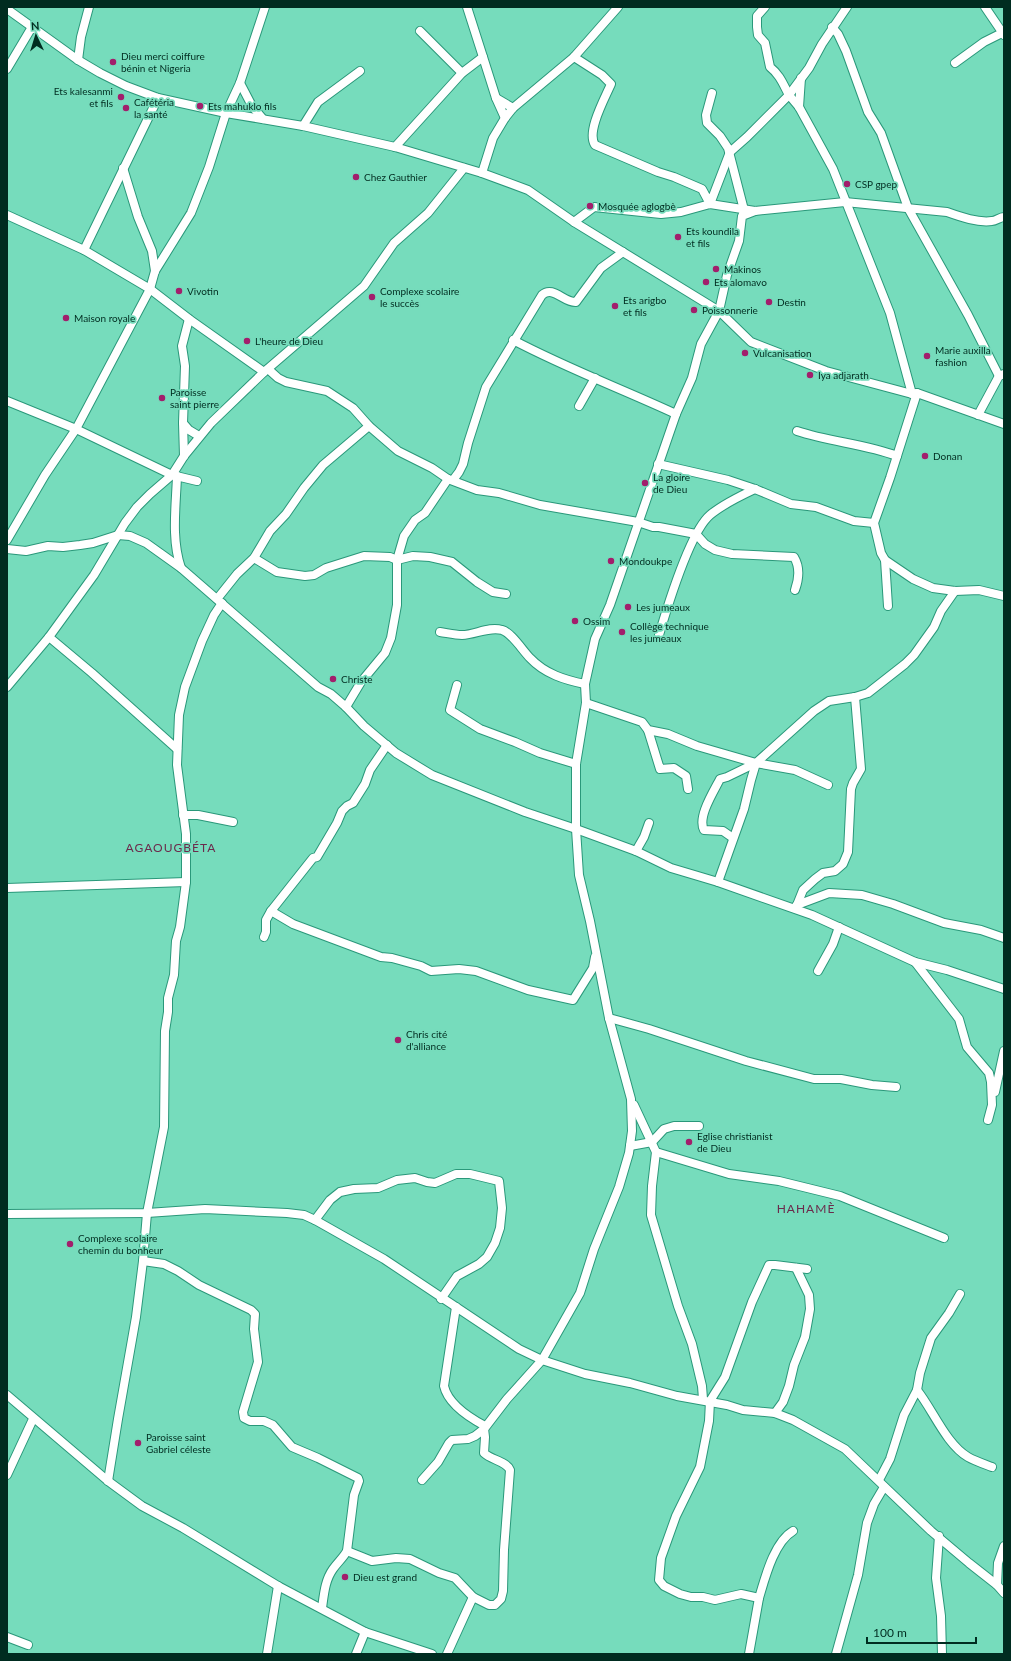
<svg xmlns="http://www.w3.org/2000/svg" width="1011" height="1661" font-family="Lato,sans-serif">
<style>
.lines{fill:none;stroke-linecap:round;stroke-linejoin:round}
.street-casing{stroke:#2a987a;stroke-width:10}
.street{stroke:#fff;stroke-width:8}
.poi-dot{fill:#a21e6c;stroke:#76dcbc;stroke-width:1.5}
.labels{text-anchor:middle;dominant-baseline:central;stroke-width:3.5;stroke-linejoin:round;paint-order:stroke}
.poi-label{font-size:10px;fill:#002c20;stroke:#76dcbc;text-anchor:start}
.quarter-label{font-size:12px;letter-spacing:1px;fill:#6b2b4c;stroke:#76dcbc}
</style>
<rect width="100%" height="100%" fill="#76dcbc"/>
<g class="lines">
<defs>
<g id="street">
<path d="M847,7L822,44L809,68L789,95L799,107L833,169L890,313L912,394"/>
<path d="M985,7L1004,35"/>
<path d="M7,9L78,60L100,73L126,86L158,98L226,113L303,126L395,147L482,173L528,190L574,222L719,311L751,342L826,371L912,394L917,393L1004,424"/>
<path d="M832,27L838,34L846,51L868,112L881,133L908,208L968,315L999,376"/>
<path d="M420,31L462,73"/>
<path d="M483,57L496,98"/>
<path d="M574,57L602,75L611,84C605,98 586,132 595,145L658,172L674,177L702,189L710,204L730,152L747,137L789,95C783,84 780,75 770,67L765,43L758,35L757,27V16L765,7"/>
<path d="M78,60L81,37L89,7"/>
<path d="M955,63L984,42L1004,32"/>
<path d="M7,69L32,27"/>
<path d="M240,83L252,106L263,119"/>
<path d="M712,93L706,115L707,123L720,136L728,148L744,210L743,214"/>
<path d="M799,107L801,78"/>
<path d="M505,118L496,98L513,108"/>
<path d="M303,126L318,102L360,71"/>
<path d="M395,147L462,73L483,57L467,7"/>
<path d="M123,168L138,217L152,251L155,271"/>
<path d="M482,173L493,138L505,118L513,108L574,57L618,7"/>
<path d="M7,215L84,250L150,289L189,319L264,372"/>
<path d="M574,222L594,207L661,214L681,212L710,204L755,211L845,202L947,212C961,217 978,223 992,221C996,221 1000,217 1004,217"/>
<path d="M84,250L158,98"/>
<path d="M189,319L182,346L185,366L183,423L189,430L199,436"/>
<path d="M513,340C566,368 622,389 676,414"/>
<path d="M268,369L278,378L286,382L327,391L353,408L369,426L398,451L432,468L448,479L425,513L415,520L404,536L397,560V605L391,638L385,653L361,682L346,707"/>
<path d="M7,401L76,429L172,475L197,481"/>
<path d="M579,406L595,378"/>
<path d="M978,415L999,376L1004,374"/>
<path d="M183,423L184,456"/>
<path d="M797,431C830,442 865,444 897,456"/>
<path d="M658,464L728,480L755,489L791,504L816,507L854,521L874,523"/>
<path d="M177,476C176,506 171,539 181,568"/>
<path d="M448,479L477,490L499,493L540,505L638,522L653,527H659L696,534L705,544L715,550L732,554L794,557C800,567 799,579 795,590"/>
<path d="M453,480L459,472L463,464L468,443L486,387L542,295C553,285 564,303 576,302L601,268L623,252"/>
<path d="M7,540L45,475L76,429L150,289L155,271L191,213L209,167L226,113L240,83L265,7"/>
<path d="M7,549L26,551L48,546L63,547L80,545L93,543L118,535L130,536L146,543L181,568L318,687L331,694L346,707L364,726L396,753L432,775L525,812L576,829L636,851L671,868L718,882L812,915L915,962L947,970L1004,989"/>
<path d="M254,558L277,572L305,576L314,575L326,568L364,556L390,557L397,560L413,556L430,557L452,562L477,582L493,592L506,594"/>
<path d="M885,560L913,579L933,588L955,591L979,590L1004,596"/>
<path d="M217,599L237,574L254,558L270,531L286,514L304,488L323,465L369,426"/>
<path d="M888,606L885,560L881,553L874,523L890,478L917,393"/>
<path d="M440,632C447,633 455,635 462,635C475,635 489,626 502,630C511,632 523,651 530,658C545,674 565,680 585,684"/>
<path d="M659,635C667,608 690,532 710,515C723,504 740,496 755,489"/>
<path d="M49,637L92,673L177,749"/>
<path d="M457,685L450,710L480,729L515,742L540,753L576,764"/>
<path d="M7,687L49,637L94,575L125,523L137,507L150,494L172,475L184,456L211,423L264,372L364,286L394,243L428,213L464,168"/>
<path d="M586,703L642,722L648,730L668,734L697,746L756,763L814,711L829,701L855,697L868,693L905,664L914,655L934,627L941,611L955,591"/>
<path d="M648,730L660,769L674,768L686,776L688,789"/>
<path d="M183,815H198L233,822"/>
<path d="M733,838L723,831L704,830C697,817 714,791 720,779L727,777L756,763"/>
<path d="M636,851L644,837L649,823"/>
<path d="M718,882L744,809L751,780L756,763L795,770L828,785"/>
<path d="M7,888L186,882"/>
<path d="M797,905L829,893L862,895L893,904L944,923L981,930L1004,938"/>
<path d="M794,908L797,905L803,890L815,879L823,873L835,871L843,864L848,852L851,789L853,783L861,769L855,697"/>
<path d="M271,911L293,924L381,957L392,958L421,966L431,971L459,969L476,971L528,990L573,1000L593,968L595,957"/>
<path d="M264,937L266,932V920L271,911L313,858L317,857L337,823L342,811L347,806L353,803L365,784L370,770L387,745"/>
<path d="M915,962L959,1019L967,1047L989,1073L991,1082L992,1105L988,1120"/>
<path d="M818,971L833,944L839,927"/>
<path d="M609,1018L649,1029L746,1061L814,1079H841L872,1085L896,1087"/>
<path d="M995,1092L1004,1051"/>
<path d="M634,1105L656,1152L729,1174L779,1181L840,1196L944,1238"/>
<path d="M630,1146L652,1142L664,1129L674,1126H699"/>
<path d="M656,1152L652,1186L651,1215L678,1306L692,1344L702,1386L703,1399"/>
<path d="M7,1214L147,1213L205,1209L287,1213L304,1215L315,1220L384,1259L519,1349L542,1360L585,1374L630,1383L677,1396L727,1405L743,1410L775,1413L793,1420L845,1449L931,1531L969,1563L997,1585L1004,1593"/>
<path d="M315,1220L330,1200L340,1192L354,1189L378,1188L397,1180L415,1178L427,1182L435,1183L456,1174H470L499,1181L502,1208L500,1228L495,1243L487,1257L479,1264L457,1276L441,1299"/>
<path d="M143,1261L164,1264L178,1271L199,1285L251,1310L255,1314L254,1329L258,1362L243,1412L244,1418L250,1421H264L273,1425L292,1447L318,1458L358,1478L359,1481L354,1495L347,1551C343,1558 338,1562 333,1569C325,1580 324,1594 322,1608"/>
<path d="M456,1307L444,1386C448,1404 470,1418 485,1426"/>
<path d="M917,1390L920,1373L931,1338L949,1313L960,1294"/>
<path d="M7,1395L108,1481L142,1506L183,1528L278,1586L365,1632L432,1654"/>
<path d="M775,1413L783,1402L789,1386L794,1365L805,1337L810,1309L809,1295L796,1268"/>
<path d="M7,1475L33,1419"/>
<path d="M422,1480L438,1462L449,1443L452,1440L468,1439L475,1436L484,1429L507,1399L542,1360L580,1293L594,1249L619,1187L629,1153L632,1131L631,1099L609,1018L590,921L579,875L576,829V764L586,703L585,684L595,639L610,605L676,414L692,378L701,344L719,311L727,275L739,241L742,216L755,211"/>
<path d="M879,1480L890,1459L904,1415L917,1390C933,1410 946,1444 968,1457C975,1461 984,1464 992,1467"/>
<path d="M108,1481L118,1419L136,1317L143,1261L147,1213L164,1127L165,1031L168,1012V998L174,975L176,941L180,927L186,882V834L177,765L179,715L185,687L202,641L214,615L222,603"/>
<path d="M793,1531C774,1542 765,1578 759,1598L741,1594L715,1600L703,1597H691L680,1594L664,1586L659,1580L661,1558L676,1516L700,1467L709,1421L710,1401L725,1377L752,1302L769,1265H775L807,1269"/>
<path d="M939,1536L936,1578L941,1616L942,1654"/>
<path d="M347,1551L372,1561L396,1558L410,1559L439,1573L455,1578L473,1597L489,1605H495L501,1599L503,1591L504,1550L510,1470C506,1461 491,1460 484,1453L485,1437L484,1429"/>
<path d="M997,1585L998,1563L1004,1546"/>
<path d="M7,1637L28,1645"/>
<path d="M267,1654L278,1586"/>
<path d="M356,1654L365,1632"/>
<path d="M447,1654L473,1597"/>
<path d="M749,1654L759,1598"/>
<path d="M836,1654L858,1575L867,1523L874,1504L884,1487"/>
</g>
</defs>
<use href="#street" class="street-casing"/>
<use href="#street" class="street"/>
</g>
<g class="poi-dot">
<circle cx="113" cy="62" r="4"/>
<circle cx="121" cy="97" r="4"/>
<circle cx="200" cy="106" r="4"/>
<circle cx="126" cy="108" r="4"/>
<circle cx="356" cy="177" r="4"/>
<circle cx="847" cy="184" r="4"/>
<circle cx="590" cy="206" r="4"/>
<circle cx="678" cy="237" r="4"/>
<circle cx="716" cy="269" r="4"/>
<circle cx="706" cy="282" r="4"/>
<circle cx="179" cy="291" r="4"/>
<circle cx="372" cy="297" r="4"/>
<circle cx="769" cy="302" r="4"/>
<circle cx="615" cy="306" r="4"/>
<circle cx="694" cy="310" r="4"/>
<circle cx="66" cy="318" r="4"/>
<circle cx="247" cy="341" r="4"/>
<circle cx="745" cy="353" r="4"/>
<circle cx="927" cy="356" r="4"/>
<circle cx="810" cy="375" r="4"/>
<circle cx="162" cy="398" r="4"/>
<circle cx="925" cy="456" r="4"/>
<circle cx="645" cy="483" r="4"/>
<circle cx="611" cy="561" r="4"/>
<circle cx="628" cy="607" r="4"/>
<circle cx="575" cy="621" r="4"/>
<circle cx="622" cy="632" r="4"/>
<circle cx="333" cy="679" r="4"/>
<circle cx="398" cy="1040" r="4"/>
<circle cx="689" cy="1142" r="4"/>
<circle cx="70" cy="1244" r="4"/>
<circle cx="138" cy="1443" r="4"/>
<circle cx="345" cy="1577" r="4"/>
</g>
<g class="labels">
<g class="poi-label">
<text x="121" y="56">Dieu merci coiffure<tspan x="121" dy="12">bénin et Nigeria</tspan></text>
<text x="113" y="91" text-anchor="end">Ets kalesanmi<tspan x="113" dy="12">et fils</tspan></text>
<text x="134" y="102">Cafétéria<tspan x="134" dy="12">la santé</tspan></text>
<text x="208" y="106">Ets mahuklo fils</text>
<text x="364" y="177">Chez Gauthier</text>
<text x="855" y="184">CSP gpep</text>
<text x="598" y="206">Mosquée aglogbè</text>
<text x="686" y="231">Ets koundila<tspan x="686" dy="12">et fils</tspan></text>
<text x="724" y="269">Makinos</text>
<text x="714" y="282">Ets alomavo</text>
<text x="187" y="291">Vivotin</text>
<text x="380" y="291">Complexe scolaire<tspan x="380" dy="12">le succès</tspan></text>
<text x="623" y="300">Ets arigbo<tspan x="623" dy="12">et fils</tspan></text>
<text x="777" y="302">Destin</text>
<text x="702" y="310">Poissonnerie</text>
<text x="74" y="318">Maison royale</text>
<text x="255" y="341">L'heure de Dieu</text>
<text x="935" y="350">Marie auxilla<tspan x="935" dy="12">fashion</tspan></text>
<text x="753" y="353">Vulcanisation</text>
<text x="818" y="375">Iya adjarath</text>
<text x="170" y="392">Paroisse<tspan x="170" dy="12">saint pierre</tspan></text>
<text x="933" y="456">Donan</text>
<text x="653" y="477">La gloire<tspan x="653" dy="12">de Dieu</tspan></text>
<text x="619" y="561">Mondoukpe</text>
<text x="636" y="607">Les jumeaux</text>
<text x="583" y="621">Ossim</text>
<text x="630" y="626">Collège technique<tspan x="630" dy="12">les jumeaux</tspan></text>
<text x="341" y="679">Christe</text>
<text x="406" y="1034">Chris cité<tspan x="406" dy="12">d'alliance</tspan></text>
<text x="697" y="1136">Eglise christianist<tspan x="697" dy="12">de Dieu</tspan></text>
<text x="78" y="1238">Complexe scolaire<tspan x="78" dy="12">chemin du bonheur</tspan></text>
<text x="146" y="1437">Paroisse saint<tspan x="146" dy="12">Gabriel céleste</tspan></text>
<text x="353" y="1577">Dieu est grand</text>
</g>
<g class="quarter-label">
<text x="171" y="847">AGAOUGBÉTA</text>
<text x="806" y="1208">HAHAMÈ</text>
</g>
</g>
<rect width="1011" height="1661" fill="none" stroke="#002c20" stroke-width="16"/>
<g transform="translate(36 36) rotate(356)" stroke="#76dcbc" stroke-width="3" paint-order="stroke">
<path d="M0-3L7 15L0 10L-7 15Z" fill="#002c20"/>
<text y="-6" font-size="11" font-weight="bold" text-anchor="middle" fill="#002c20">N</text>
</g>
<path d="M867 1637v6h109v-6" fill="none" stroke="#002c20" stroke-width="2"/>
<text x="873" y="1637" font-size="12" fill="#002c20" stroke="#76dcbc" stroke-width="3" paint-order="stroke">100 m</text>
</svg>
